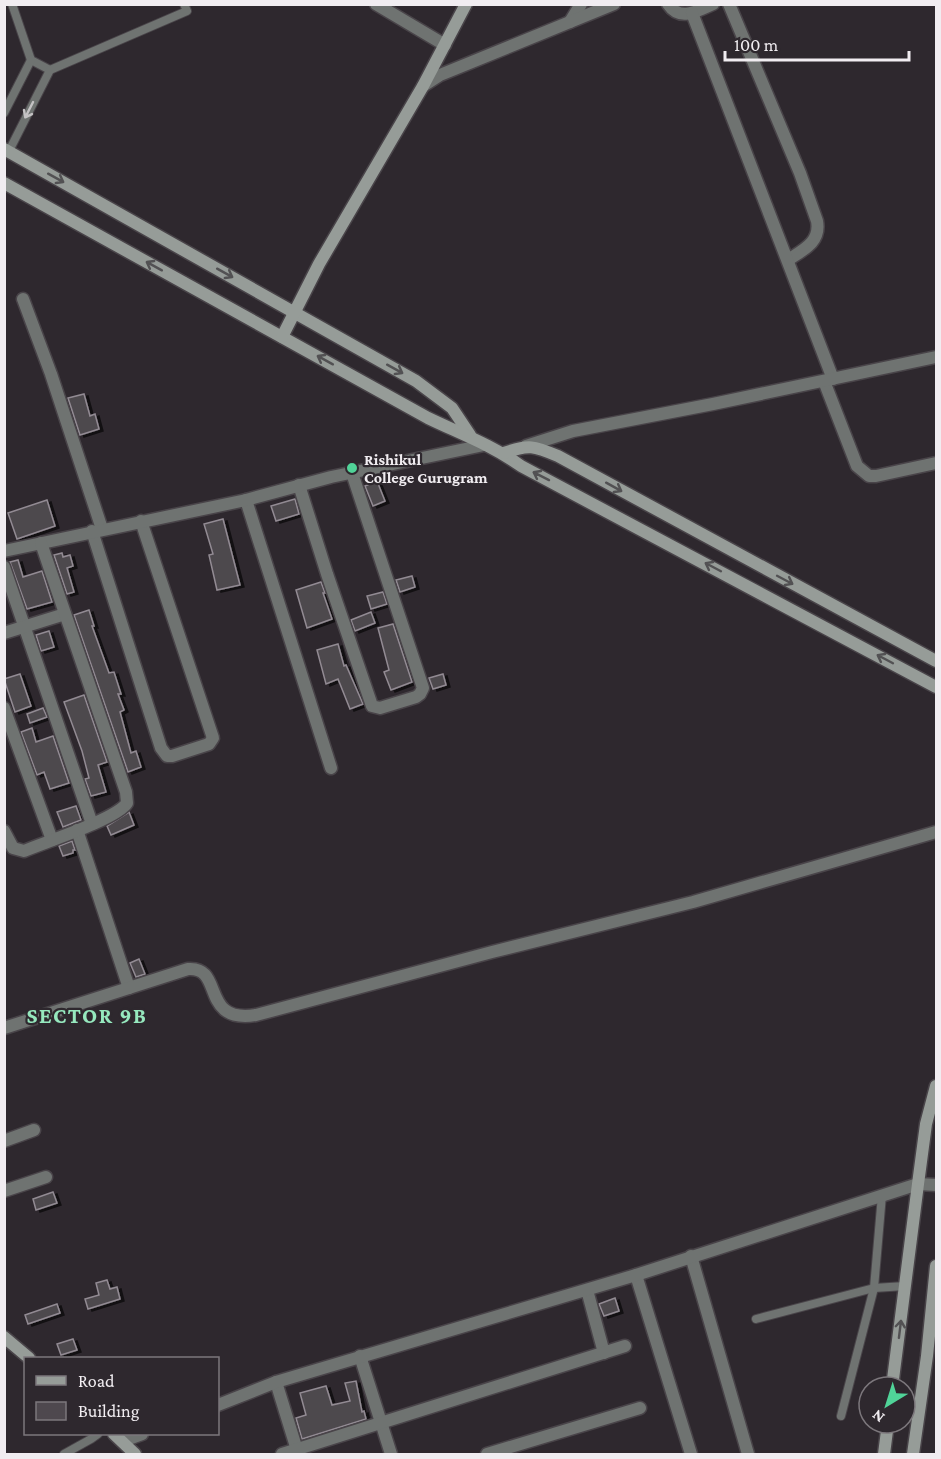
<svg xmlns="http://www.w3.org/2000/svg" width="941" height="1459" font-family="'Crimson Pro',serif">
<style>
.building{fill:#4e484e;stroke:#928b93;stroke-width:1.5;filter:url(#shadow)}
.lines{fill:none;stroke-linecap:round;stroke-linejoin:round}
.lane-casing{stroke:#494449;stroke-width:10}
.street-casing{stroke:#494449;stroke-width:15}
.secondary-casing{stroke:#494449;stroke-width:15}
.lane{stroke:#6f7371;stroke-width:8}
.street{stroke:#6f7371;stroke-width:12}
.secondary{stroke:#969c98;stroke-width:12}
.oneway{stroke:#c4c2c4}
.oneway2{stroke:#525153}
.poi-dot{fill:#50d398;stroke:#2e282e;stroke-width:2}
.labels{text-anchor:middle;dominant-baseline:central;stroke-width:4.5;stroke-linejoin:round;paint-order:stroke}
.poi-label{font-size:16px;font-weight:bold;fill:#f1edf1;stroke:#2e282e;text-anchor:start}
.district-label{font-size:22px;font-weight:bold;letter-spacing:1.5px;fill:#96e8be;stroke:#2e282e}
</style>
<defs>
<filter id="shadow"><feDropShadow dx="4" dy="2" stdDeviation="0" flood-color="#0009"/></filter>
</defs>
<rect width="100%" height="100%" fill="#2e282e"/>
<g class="building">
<path d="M84,394L90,416L95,414L99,429L80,435L68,398Z"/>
<path d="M377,481L385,501L373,506L365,486Z"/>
<path d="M295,499L299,514L276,521L271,506Z"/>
<path d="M47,500L55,526L17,539L8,513Z"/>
<path d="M223,519L240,585L217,590L209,555L213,554L204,524Z"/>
<path d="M62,553L63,557L70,555L73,566L67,568L74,592L67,594L54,555Z"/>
<path d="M18,560L23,577L42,571L52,602L27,609L10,562Z"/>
<path d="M412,576L415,587L400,592L396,580Z"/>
<path d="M321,582L325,593H323L332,619L307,628L296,590Z"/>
<path d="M383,592L387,604L371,609L367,596Z"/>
<path d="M89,610L94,626H92L109,673L114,672L121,694H118L124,710L120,712L131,753L136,751L141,767L128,772L74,615Z"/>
<path d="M371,612L375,623L355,631L351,620Z"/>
<path d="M393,624L412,682L391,690L384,672L389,670L378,628Z"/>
<path d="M49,631L54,647L41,651L36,635Z"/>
<path d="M338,644L344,666L346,665L363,704L350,709L338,679L326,684L317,650Z"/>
<path d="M20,674L31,706L15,712L4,679Z"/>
<path d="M443,674L446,685L433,689L429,678Z"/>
<path d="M84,695L107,762L98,765L106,792L91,796L85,779L89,778L82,751L64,702Z"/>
<path d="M43,708L47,717L30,723L27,714Z"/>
<path d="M32,728L36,742L53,736L69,783L50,789L44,772L37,775L21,732Z"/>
<path d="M76,806L81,820L63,827L57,812Z"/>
<path d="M129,812L134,825L111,835L107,826Z"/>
<path d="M72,841L75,850H73V853L63,856L59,846Z"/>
<path d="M139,959L145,974L136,977L130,963Z"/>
<path d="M53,1192L57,1203L36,1210L33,1199Z"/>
<path d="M107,1280L110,1289L117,1287L120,1299L88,1309L85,1299L99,1295L96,1283Z"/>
<path d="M615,1298L619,1311L604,1316L599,1304Z"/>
<path d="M57,1304L60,1313L28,1324L25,1315Z"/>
<path d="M73,1339L77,1350L61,1355L57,1344Z"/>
<path d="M356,1381L362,1412L364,1411L366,1419L302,1439L296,1418L306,1415L300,1393L326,1386L332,1405L350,1401L345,1383Z"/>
</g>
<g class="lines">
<defs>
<g id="lane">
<path d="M12,4L31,60L50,70"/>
<path d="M4,113L31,60"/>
<path d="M9,151L50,70L187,11L184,4"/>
<path d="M756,1319L874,1288L905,1286"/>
<path d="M841,1416L874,1288L882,1195"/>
<path d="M64,1454L91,1439L98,1434"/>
</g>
<g id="street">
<path d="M376,4L445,45"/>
<path d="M668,4C680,22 697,11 713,4"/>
<path d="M729,4L800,173L817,221C821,242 803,250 788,260"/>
<path d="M692,13L833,379"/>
<path d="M570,22L581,4"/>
<path d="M423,86L440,75L614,4"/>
<path d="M23,299L51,374L102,529"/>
<path d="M824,381L857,466L869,476H876L936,463"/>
<path d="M526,446L573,431L713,404L936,357"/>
<path d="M299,485L327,574L370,700L372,706L380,708L416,697L420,694L423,688L352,473"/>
<path d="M246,500L331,768"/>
<path d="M92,531L161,748L167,756H172L209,744L213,738L141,521"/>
<path d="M4,551L246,500L331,477L484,445"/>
<path d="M4,567L92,824"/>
<path d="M4,633L65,614"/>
<path d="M4,708L52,840"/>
<path d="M77,830L129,988"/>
<path d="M4,831L13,848L24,851C45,842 117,819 127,803L126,792L41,543"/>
<path d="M4,1028L188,969C225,966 199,1024 256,1015L492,952L693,902L936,832"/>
<path d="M4,1141L34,1130"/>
<path d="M4,1191L46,1177"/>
<path d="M691,1256L748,1454"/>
<path d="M636,1275L691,1454"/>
<path d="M587,1290L604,1353"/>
<path d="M360,1356L391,1454"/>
<path d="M276,1382L297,1450"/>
<path d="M218,1405L276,1382L636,1275L918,1184L936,1185"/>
<path d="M123,1441L142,1434"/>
<path d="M282,1454L625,1346"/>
<path d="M487,1454L640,1408"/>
</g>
<g id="secondary">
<path d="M4,149L416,381L452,408L470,435"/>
<path d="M4,183L428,418C459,433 492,445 521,466L936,687"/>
<path d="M282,337L319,264L423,86L466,4"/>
<path d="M504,453C529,444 534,446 558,456L936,661"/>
<path d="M4,1337L29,1358"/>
<path d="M892,1387L918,1184L926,1124L936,1086"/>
<path d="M114,1434L135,1454"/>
<path d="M884,1454L888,1423"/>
<path d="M913,1454L927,1356L936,1266"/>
</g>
</defs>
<use href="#lane" class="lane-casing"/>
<use href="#street" class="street-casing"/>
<use href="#secondary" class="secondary-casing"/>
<use href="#lane" class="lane"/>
<use href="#street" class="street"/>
<use href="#secondary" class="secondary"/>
</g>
<defs><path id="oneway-shaft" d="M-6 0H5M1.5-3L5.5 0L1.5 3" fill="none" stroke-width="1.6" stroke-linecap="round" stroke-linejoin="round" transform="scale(1.5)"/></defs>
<use class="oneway" href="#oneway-shaft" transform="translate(29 110) rotate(117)"/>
<g class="oneway2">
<use href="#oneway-shaft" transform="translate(56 178) rotate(29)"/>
<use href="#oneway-shaft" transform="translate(154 266) rotate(-151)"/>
<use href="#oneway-shaft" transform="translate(225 273) rotate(29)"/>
<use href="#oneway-shaft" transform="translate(325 360) rotate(-151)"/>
<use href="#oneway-shaft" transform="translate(395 369) rotate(29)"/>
<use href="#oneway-shaft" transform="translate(541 476) rotate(-153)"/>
<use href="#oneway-shaft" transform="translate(614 487) rotate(29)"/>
<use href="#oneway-shaft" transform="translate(713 567) rotate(-152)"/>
<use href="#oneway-shaft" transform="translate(785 580) rotate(28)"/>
<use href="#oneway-shaft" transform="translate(885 659) rotate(-152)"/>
<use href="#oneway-shaft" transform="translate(900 1329) rotate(-83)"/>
</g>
<circle class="poi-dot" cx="352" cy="468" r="6"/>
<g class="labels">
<g class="poi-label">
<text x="364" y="459">Rishikul<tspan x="364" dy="18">College Gurugram</tspan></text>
</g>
<g class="district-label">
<text x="87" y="1015">SECTOR 9B</text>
</g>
</g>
<rect width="941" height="1459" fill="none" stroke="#f1edf1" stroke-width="12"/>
<rect x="24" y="1357" width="195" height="78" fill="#2e282e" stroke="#7c777c" stroke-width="1.5"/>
<rect x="36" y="1376" width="30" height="9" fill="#969c98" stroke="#7c777c" stroke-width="1.5"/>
<text x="78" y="1387" font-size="18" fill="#f1edf1">Road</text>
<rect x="36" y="1402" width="30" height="18" fill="#4e484e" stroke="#7c777c" stroke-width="1.5"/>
<text x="78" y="1417" font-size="18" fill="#f1edf1">Building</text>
<g transform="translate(887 1405) rotate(218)"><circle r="28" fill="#2e282e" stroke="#7c777c" stroke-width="1.5"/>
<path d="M0-4.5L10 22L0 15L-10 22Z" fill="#50d398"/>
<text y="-9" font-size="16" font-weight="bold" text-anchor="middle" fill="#f1edf1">N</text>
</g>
<path d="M725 51v9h184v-9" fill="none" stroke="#f1edf1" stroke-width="3"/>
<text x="734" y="51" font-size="18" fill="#f1edf1" stroke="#2e282e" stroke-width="4.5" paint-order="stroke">100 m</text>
</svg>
